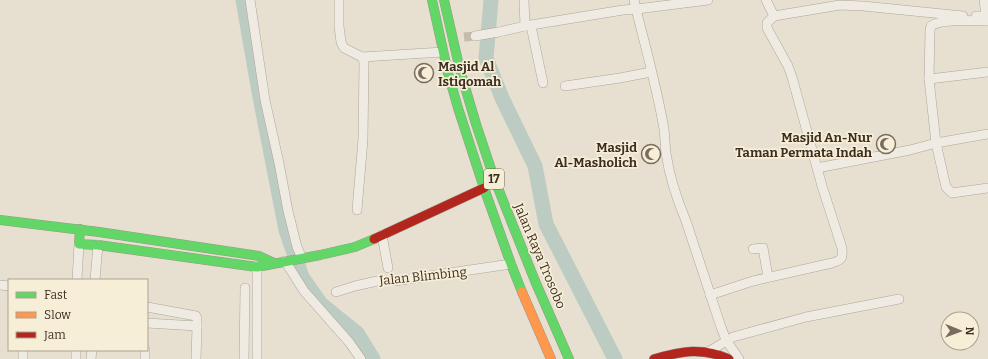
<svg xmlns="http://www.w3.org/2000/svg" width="988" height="359" font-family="Bitter,serif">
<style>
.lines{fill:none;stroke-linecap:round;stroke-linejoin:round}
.river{stroke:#bcccc2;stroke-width:15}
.street-tunnel{stroke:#c5bcae;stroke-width:9;stroke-dasharray:9 4.5;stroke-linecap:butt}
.street-casing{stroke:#ada599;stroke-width:10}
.fast-casing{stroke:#9c958a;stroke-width:10}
.slow-casing{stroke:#9c958a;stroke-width:10}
.jam-casing{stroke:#9c958a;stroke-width:10}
.street{stroke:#efebe3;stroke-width:9}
.fast{stroke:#63d668;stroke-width:9}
.slow{stroke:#ff974d;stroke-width:9}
.jam{stroke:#b3261e;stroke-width:9}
.labels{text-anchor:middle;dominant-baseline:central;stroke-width:3.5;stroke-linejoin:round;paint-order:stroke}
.shield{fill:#f7eed8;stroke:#756857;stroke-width:1}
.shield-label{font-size:12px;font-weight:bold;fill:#3d2e20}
.poi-label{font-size:13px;font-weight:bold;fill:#3d2e20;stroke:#f7eed8;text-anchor:end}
.street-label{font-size:13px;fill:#3d2e20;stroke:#f7eed8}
</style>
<rect width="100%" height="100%" fill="#e7e0d1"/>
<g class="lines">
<g class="river">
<path d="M243,0L259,92L286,230L302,277L321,304L357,333L373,359"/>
<path d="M491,0L486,58L502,98L535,166L546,224L615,359"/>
</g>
<path class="street-tunnel" d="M464,37L475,36"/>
<defs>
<g id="street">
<path d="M250,0L265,100L279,163L288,211L297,247L302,258"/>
<path d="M339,0V26L341,42L344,48L362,57L364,62L363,139L357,210"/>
<path d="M524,0L525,26"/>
<path d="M634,0L636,9C646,49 657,88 664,129C665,137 665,145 666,153C669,174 678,202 686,221L721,327L726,340L739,359"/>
<path d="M774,16L840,5L863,6L963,16"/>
<path d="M976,16H986L984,0"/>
<path d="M988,21C975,21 942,18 931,26L930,30L929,79L936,143L946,187L952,193L988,188"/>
<path d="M531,26L543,83"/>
<path d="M475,36L499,32L525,26L623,10L637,9L708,0"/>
<path d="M362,57L443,52"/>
<path d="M929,79L988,72"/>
<path d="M565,86L620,78L651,72"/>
<path d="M817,168L910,150L936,143L988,134"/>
<path d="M382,235L388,268"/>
<path d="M753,249L763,248L768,277"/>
<path d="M285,261L304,291L349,342L361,359"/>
<path d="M77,280L79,244"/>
<path d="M95,280L98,245"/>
<path d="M0,285L9,286"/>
<path d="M336,292L355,286L377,281H395L511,264"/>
<path d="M710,295L753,281L832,263C842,260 843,258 842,248L822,186L792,77L788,66L767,28V23L774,16L766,0"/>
<path d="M147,307L196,316L197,319V326L147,323"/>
<path d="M708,352L733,337L806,317L899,299"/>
<path d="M23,359V350"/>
<path d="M76,359V350"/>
<path d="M91,359L92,350"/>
<path d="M145,359V350"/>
<path d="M196,359L197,326"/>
<path d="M244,359L245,288"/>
<path d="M257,359V267"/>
</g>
<g id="fast">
<path d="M432,0L448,73L458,108L484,188L511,264L522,292"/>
<path d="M444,0L460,70L476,124L494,178L535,281L569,359"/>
<path d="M0,220L99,232L259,256L274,263"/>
<path d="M80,229L79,244L98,245L257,267L320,255L355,247L374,239"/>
</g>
<path id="slow" d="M522,292L551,359"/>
<g id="jam">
<path d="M374,239L484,188"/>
<path d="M654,359C682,351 702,347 729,359"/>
</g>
</defs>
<use href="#street" class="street-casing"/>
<use href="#fast" class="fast-casing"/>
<use href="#slow" class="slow-casing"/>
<use href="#jam" class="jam-casing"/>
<use href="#street" class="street"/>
<use href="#fast" class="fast"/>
<use href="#slow" class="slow"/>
<use href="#jam" class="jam"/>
</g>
<defs>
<symbol id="mosque-ring" viewBox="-11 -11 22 22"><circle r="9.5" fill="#f7eed8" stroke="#786c5e" stroke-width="1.5"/><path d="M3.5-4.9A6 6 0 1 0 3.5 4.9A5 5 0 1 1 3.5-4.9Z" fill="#786c5e"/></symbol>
</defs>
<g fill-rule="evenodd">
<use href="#mosque-ring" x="413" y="62" width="22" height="22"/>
<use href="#mosque-ring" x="875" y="133" width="22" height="22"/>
<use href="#mosque-ring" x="640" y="143" width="22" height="22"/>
</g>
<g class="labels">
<rect class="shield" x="484" y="169" width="20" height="20" rx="3"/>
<g class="shield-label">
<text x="494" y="179">17</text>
</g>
<g class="poi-label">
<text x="438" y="66" text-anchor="start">Masjid Al<tspan x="438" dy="15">Istiqomah</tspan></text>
<text x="872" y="137">Masjid An-Nur<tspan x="872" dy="15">Taman Permata Indah</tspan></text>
<text x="637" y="147">Masjid<tspan x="637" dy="15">Al-Masholich</tspan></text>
</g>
<g class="street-label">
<text transform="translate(540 256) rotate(67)">Jalan Raya Trosobo</text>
<text transform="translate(423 276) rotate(-6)">Jalan Blimbing</text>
</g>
</g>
<rect x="8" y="279" width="140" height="72" fill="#f7eed8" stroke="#ada18e"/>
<rect x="16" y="292" width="20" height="6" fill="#63d668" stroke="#ada18e"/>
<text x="44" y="299" font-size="12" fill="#3d2e20">Fast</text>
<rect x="16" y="312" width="20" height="6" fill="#ff974d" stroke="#ada18e"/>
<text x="44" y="319" font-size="12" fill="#3d2e20">Slow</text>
<rect x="16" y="332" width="20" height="6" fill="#b3261e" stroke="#ada18e"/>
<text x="44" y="339" font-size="12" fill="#3d2e20">Jam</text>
<g transform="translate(960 331) rotate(91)"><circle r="19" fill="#f7eed8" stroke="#ada18e"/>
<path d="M0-3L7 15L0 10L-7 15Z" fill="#786c5e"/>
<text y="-6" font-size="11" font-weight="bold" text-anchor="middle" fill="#3d2e20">N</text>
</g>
</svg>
